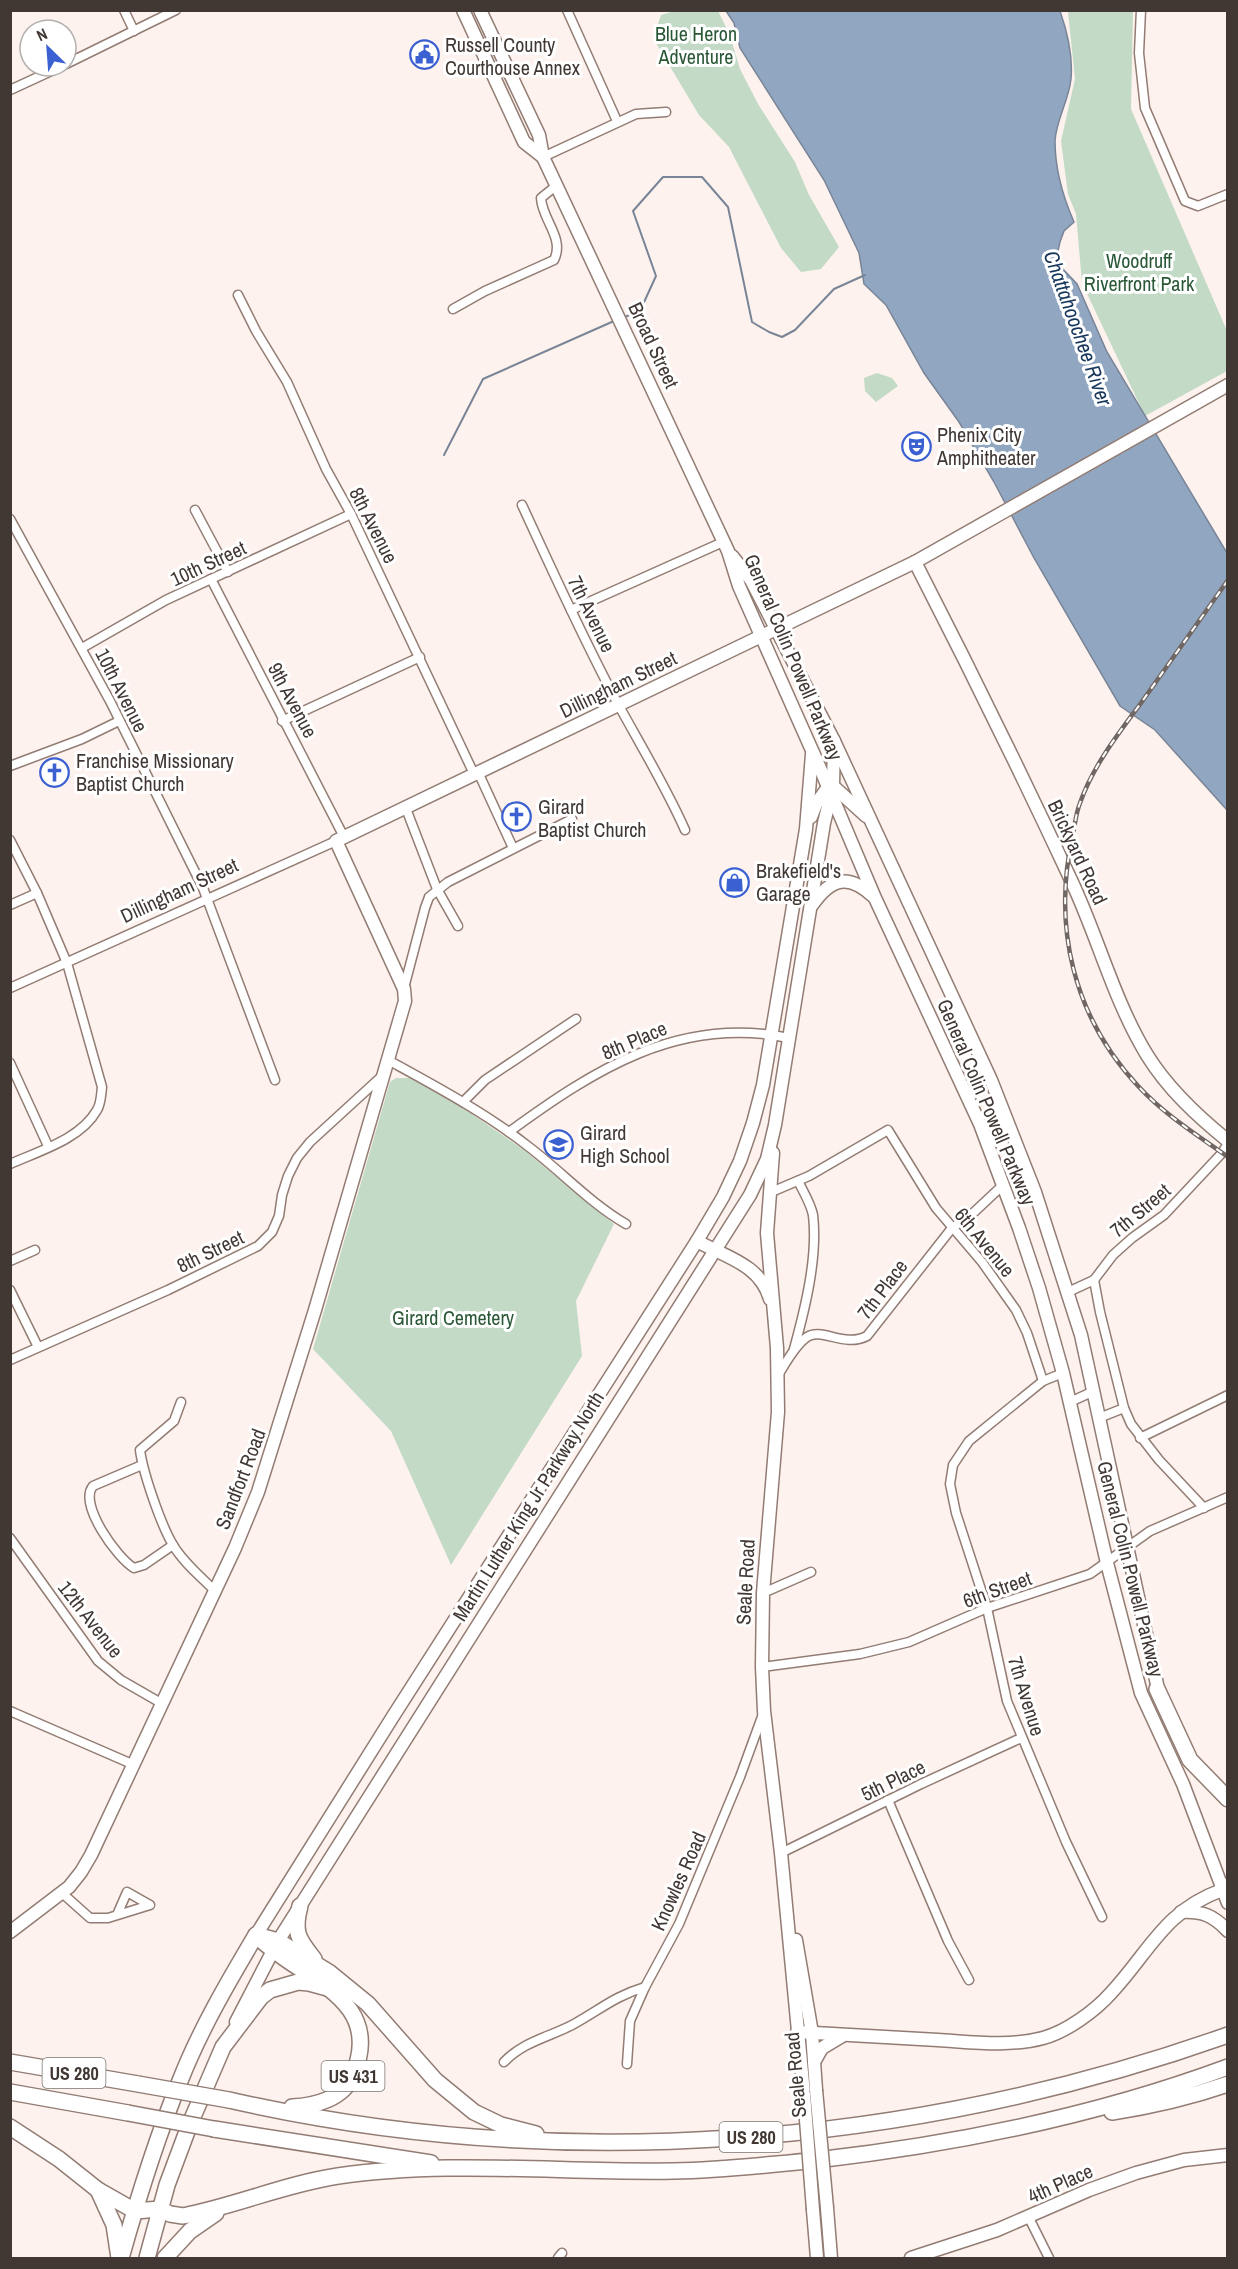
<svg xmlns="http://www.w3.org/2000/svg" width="1238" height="2269" font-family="'Archivo Narrow',sans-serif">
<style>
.green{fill:#c2dac6}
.water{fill:#91a6c1;stroke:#798597;stroke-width:1.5}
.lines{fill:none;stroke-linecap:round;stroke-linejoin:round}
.stream{stroke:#798597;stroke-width:2}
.street-casing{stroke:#927c73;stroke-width:11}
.secondary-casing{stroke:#927c73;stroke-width:15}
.highway-casing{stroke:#927c73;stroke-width:18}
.street{stroke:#fff;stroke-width:8}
.secondary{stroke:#fff;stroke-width:12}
.highway{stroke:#fff;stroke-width:15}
.rail-casing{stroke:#706662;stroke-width:4.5}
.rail{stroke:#fff;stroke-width:2;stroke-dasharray:7;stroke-linecap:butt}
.secondary-bridge-casing{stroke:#927c73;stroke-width:15;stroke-linecap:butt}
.highway-bridge-casing{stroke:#927c73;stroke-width:18;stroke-linecap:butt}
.secondary-bridge{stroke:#fff;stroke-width:12}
.highway-bridge{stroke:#fff;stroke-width:15}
.labels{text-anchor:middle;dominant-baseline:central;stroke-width:6;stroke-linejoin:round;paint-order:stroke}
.shield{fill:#fff;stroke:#7a7471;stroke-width:1.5}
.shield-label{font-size:18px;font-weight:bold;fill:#413834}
.park-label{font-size:20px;fill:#2a5837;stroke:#fff}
.poi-label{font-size:20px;fill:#413834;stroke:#fff;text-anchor:start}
.street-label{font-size:20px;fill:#413834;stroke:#fff}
.water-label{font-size:21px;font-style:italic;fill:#18375c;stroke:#fff}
</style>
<rect width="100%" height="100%" fill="#fdf2ee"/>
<g class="green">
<path d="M678,10L718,11L729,33L740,69L758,104L795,162L809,195L839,247L821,269L801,272L781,248L729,147L699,115L653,38L661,15Z"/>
<path d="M1068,12L1133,11L1131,109L1227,331V371L1145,416L1082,283L1076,214L1068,194L1061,141L1075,79Z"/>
<path d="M877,373L892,378L898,386L876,402L865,391L864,378Z"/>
<path d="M396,1078H409L463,1108L524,1150L614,1224L576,1301L582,1356L451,1565L391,1431L313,1349L390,1082Z"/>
</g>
<path class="water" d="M726,11H1060C1067,31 1073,57 1071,79C1069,100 1056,120 1055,141C1055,169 1063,197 1074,222L1064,231L1060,242L1057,255L1062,268L1077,284L1107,352L1227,553V810L1155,730L1120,706L1034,558L994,482L959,422L924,373L886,305L864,284L859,253L824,180L740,48L734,23Z"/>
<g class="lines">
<g class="stream">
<path d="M622,318L640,311L656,276L633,211L663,177H702L728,207L752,322L769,332L782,337L795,330L834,289L865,275"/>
<path d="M444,455L483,379L614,321"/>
</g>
<defs>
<g id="street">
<path d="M124,10L134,31"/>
<path d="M567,10L617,121"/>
<path d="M1141,10L1139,53L1145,108L1185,201L1198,206L1228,194"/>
<path d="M66,64L176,10"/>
<path d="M10,90L62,66"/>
<path d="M543,157L636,114L666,112"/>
<path d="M238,295L256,331L287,382L326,469L351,514L474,774"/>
<path d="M453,309L485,291L554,260C565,238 542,220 541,198L557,185"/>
<path d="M522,505C553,572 583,639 618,704C641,746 666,787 685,830"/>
<path d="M195,510L228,572"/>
<path d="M10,519L110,701L203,888L275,1080"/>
<path d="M211,579L344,837"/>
<path d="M571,610L723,542"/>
<path d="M82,648L166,600L351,514"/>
<path d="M282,721L420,657"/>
<path d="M10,766L82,739L119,721"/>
<path d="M478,772L513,848"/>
<path d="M405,806L437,889L458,926"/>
<path d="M10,840L37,893L67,963L102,1087C101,1095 101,1104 97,1110C81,1139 39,1151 10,1164"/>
<path d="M10,905L37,893"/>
<path d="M10,988L336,841"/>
<path d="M404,988L425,908L429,897L448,882L572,819"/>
<path d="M388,1060C437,1087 486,1113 529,1147C562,1172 590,1203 626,1224"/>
<path d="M10,1063L48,1146"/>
<path d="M463,1102L485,1080L576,1019"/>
<path d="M509,1132C594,1070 679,1015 789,1038"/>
<path d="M769,1193L809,1176L888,1130L936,1208L982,1262L1016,1310L1027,1333L1043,1381"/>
<path d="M10,1261L35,1250"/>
<path d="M1094,1280L1100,1312L1124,1408L1131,1424L1159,1460L1204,1508"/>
<path d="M10,1290L38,1347"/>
<path d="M1068,1292L1094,1280L1113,1255L1132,1238L1164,1215L1222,1153L1228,1143"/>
<path d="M794,1349C805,1309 818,1257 813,1215C811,1204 803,1191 798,1181"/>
<path d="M10,1360L168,1290L258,1246L272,1232L279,1216L282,1195L288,1176L297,1158L310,1142L381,1077"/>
<path d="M1063,1373L1043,1381L969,1441L953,1465L950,1484L956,1513L987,1608L1007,1701L1066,1842L1102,1917"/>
<path d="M778,1375C786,1363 795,1345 807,1337C822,1327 844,1348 867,1336L952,1228L971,1215L1003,1185"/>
<path d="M181,1402L174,1421L140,1450C143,1473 161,1525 173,1545C183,1562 200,1576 214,1590"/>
<path d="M1070,1402L1094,1391"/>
<path d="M1099,1418L1124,1408"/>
<path d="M1140,1438L1228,1395"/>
<path d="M142,1465L93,1486C78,1504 117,1558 134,1568L144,1565L173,1545"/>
<path d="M10,1538L98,1661L121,1680L161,1703"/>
<path d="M763,1593L811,1572"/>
<path d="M762,1667L860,1654L909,1642L987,1608L1090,1574L1150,1531L1228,1497"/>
<path d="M10,1711L132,1764"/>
<path d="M888,1800L948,1941L969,1980"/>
<path d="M781,1853L921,1784L1021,1738"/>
<path d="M62,1893L90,1918H108L150,1905L127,1892L117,1915"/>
<path d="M504,2062C524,2041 550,2037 574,2024C601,2009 615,1996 645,1987"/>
<path d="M627,2064L630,2021L645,1987L679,1924L740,1777L763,1714"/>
<path d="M1029,2218L1049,2258"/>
<path d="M558,2258L562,2253"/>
</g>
<g id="secondary">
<path d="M463,10L524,142L543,157"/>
<path d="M480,10L539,135L543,157L728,551L739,586L823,775L875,898L980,1124L1019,1228L1039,1288L1063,1373L1107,1563L1141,1693L1183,1784L1228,1903"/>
<path d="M732,556L751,580L834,741L991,1080L1035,1192L1081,1335L1160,1698"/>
<path d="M915,562C969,667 1021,773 1071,880C1098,937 1114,1001 1147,1055C1168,1089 1197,1116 1228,1141"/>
<path d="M811,817L816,804L828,787L833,786L866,816"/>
<path d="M812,905C831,878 848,873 873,896"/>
<path d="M773,1153L767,1233L777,1348L778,1412L763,1593L762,1667L764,1711L781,1853L804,2094"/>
<path d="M697,1241C725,1257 760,1264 770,1299"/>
<path d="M1181,1912C1202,1911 1213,1915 1228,1931"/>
<path d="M10,1932L69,1887L81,1872L91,1855L235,1548L258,1492L315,1310L405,1001L404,989L336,841L915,562L1228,385"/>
<path d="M256,1935L392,1718L697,1241L723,1197L740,1161L753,1123L763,1085L806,829L812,754"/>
<path d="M796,1940L812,2033L816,2090"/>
<path d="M236,2022L278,1941L750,1195L767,1159L775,1125L824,823L833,786L834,741"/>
<path d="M797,2032C844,2035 891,2037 938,2040C972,2042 1010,2047 1043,2038C1066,2032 1095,2011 1111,1993C1150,1951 1164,1911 1222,1890"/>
<path d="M814,2062L822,2048L842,2036"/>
<path d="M827,2208L831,2258"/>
<path d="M813,2210L817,2258"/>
<path d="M911,2258L997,2230L1089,2190L1136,2173L1184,2160L1228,2155"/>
</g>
<g id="highway">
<path d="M1157,1689L1190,1760L1228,1799"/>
<path d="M1222,1890L1228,1886"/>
<path d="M300,1906C293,1932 298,1939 314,1959"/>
<path d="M256,1935L278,1941L330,1973L368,2004L435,2080L474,2112L501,2125L536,2134"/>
<path d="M258,1937C301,1980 386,1997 353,2075C343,2099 315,2106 292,2107"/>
<path d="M10,2062L138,2084"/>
<path d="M10,2092L128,2113"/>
<path d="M229,2100C559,2175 909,2148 1228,2035"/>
<path d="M1112,2112C1152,2106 1190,2097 1228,2084"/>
<path d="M10,2127L59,2159L98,2190L135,2211L160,2209L170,2214L183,2216C235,2206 285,2184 338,2176C449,2160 562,2173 674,2171C722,2170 769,2165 817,2160C957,2144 1096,2116 1228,2067"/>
<path d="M214,2129L431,2163"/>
<path d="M98,2190L114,2225L119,2258"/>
<path d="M121,2258C138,2198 156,2139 180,2081C200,2030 228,1982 256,1935"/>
<path d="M147,2258L167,2185L189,2126L223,2047L261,1997L270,1990L298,1982L309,1983L331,1989"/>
<path d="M165,2258L190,2231L216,2213"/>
</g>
</defs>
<use href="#street" class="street-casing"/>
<use href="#secondary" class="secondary-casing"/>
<use href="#highway" class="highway-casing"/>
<use href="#street" class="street"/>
<use href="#secondary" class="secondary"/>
<use href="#highway" class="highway"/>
<defs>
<path id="rail" d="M1228,580C1199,621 1170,662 1141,703C1118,734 1093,766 1080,803C1076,813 1075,824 1073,834C1052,926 1073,1017 1139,1087C1165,1115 1197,1135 1228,1157"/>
</defs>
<use href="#rail" class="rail-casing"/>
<use href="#rail" class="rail"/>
<defs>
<g id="secondary-bridge">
<path d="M816,2090L827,2208"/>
<path d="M804,2094L813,2210"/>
</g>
<g id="highway-bridge">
<path d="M138,2084L229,2100"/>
<path d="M128,2113L214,2129"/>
</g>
</defs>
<use href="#secondary-bridge" class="secondary-bridge-casing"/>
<use href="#highway-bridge" class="highway-bridge-casing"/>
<use href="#secondary-bridge" class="secondary-bridge"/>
<use href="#highway-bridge" class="highway-bridge"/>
</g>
<defs>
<symbol id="civic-ring" viewBox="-11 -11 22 22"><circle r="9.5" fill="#fff" stroke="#3b60d1" stroke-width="1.5"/><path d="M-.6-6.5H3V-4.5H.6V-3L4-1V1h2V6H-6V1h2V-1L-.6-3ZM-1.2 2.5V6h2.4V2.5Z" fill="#3b60d1"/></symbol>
<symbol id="theatre-ring" viewBox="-11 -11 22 22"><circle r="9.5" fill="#fff" stroke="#3b60d1" stroke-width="1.5"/><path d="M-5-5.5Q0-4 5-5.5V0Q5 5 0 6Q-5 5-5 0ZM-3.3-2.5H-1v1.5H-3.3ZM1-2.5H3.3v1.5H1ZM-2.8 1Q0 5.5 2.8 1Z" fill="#3b60d1"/></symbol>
<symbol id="church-ring" viewBox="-11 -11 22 22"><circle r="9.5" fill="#fff" stroke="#3b60d1" stroke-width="1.5"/><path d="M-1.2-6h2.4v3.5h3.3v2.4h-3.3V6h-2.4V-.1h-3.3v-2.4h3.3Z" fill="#3b60d1"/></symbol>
<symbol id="shop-ring" viewBox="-11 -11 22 22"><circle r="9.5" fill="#fff" stroke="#3b60d1" stroke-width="1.5"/><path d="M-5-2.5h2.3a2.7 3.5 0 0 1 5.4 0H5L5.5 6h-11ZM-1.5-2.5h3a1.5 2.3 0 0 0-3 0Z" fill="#3b60d1"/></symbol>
<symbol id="school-ring" viewBox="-11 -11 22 22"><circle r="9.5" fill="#fff" stroke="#3b60d1" stroke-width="1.5"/><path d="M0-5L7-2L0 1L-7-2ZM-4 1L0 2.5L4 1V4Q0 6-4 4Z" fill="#3b60d1"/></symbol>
</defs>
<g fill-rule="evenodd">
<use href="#civic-ring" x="408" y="38" width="33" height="33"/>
<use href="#theatre-ring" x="900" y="430" width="33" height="33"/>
<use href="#church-ring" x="38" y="756" width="33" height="33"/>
<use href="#church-ring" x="500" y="800" width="33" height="33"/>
<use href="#shop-ring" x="718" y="866" width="33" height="33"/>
<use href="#school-ring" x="542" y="1128" width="33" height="33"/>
</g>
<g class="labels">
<g class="shield">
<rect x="42.5" y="2058" width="63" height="30" rx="4.5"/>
<rect x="321.5" y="2061" width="63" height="30" rx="4.5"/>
<rect x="719.5" y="2122" width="63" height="30" rx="4.5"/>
</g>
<g class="shield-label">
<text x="74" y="2073">US 280</text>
<text x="353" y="2076">US 431</text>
<text x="751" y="2137">US 280</text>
</g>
<g class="park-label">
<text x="696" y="33">Blue Heron<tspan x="696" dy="23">Adventure</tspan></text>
<text x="1139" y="260">Woodruff<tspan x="1139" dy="23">Riverfront Park</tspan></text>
<text x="453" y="1317">Girard Cemetery</text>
</g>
<g class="poi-label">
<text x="445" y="44">Russell County<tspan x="445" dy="23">Courthouse Annex</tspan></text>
<text x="937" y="434">Phenix City<tspan x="937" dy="23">Amphitheater</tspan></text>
<text x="76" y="760">Franchise Missionary<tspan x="76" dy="23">Baptist Church</tspan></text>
<text x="538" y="806">Girard<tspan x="538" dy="23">Baptist Church</tspan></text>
<text x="756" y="870">Brakefield's<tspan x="756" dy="23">Garage</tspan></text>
<text x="580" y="1132">Girard<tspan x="580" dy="23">High School</tspan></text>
</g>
<g class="street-label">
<text transform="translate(654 345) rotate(65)">Broad Street</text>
<text transform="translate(374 525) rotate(63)">8th Avenue</text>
<text transform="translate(208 563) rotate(-25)">10th Street</text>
<text transform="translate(592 614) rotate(64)">7th Avenue</text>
<text transform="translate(794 657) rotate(67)">General Colin Powell Parkway</text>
<text transform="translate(618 684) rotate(-26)">Dillingham Street</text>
<text transform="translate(122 690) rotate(63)">10th Avenue</text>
<text transform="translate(293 700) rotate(62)">9th Avenue</text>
<text transform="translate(1078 852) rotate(65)">Brickyard Road</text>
<text transform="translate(179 890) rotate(-25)">Dillingham Street</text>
<text transform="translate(634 1040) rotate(-23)">8th Place</text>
<text transform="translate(987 1102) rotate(67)">General Colin Powell Parkway</text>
<text transform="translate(1140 1210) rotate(-40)">7th Street</text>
<text transform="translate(985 1242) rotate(51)">6th Avenue</text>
<text transform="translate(210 1251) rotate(-26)">8th Street</text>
<text transform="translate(882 1289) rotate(-53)">7th Place</text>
<text transform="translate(240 1479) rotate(-69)">Sandfort Road</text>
<text transform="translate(528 1506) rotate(-58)">Martin Luther King Jr Parkway North</text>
<text transform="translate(1131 1569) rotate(76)">General Colin Powell Parkway</text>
<text transform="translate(745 1582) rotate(-87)">Seale Road</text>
<text transform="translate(997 1589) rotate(-20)">6th Street</text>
<text transform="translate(91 1619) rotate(52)">12th Avenue</text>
<text transform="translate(1027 1696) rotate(73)">7th Avenue</text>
<text transform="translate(893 1780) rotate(-26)">5th Place</text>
<text transform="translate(678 1881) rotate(-66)">Knowles Road</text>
<text transform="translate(795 2075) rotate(-95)">Seale Road</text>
<text transform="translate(1060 2183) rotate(-24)">4th Place</text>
</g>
<g class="water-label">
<text transform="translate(1078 328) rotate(70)">Chattahoochee River</text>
</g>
</g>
<rect width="1238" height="2269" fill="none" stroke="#413834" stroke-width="24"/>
<g transform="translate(48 48) rotate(335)"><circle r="28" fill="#ffffff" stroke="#b3afae" stroke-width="1.5"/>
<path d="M0-4.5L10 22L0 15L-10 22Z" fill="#3b60d1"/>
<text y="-9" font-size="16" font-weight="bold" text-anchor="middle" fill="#413834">N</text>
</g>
</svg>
